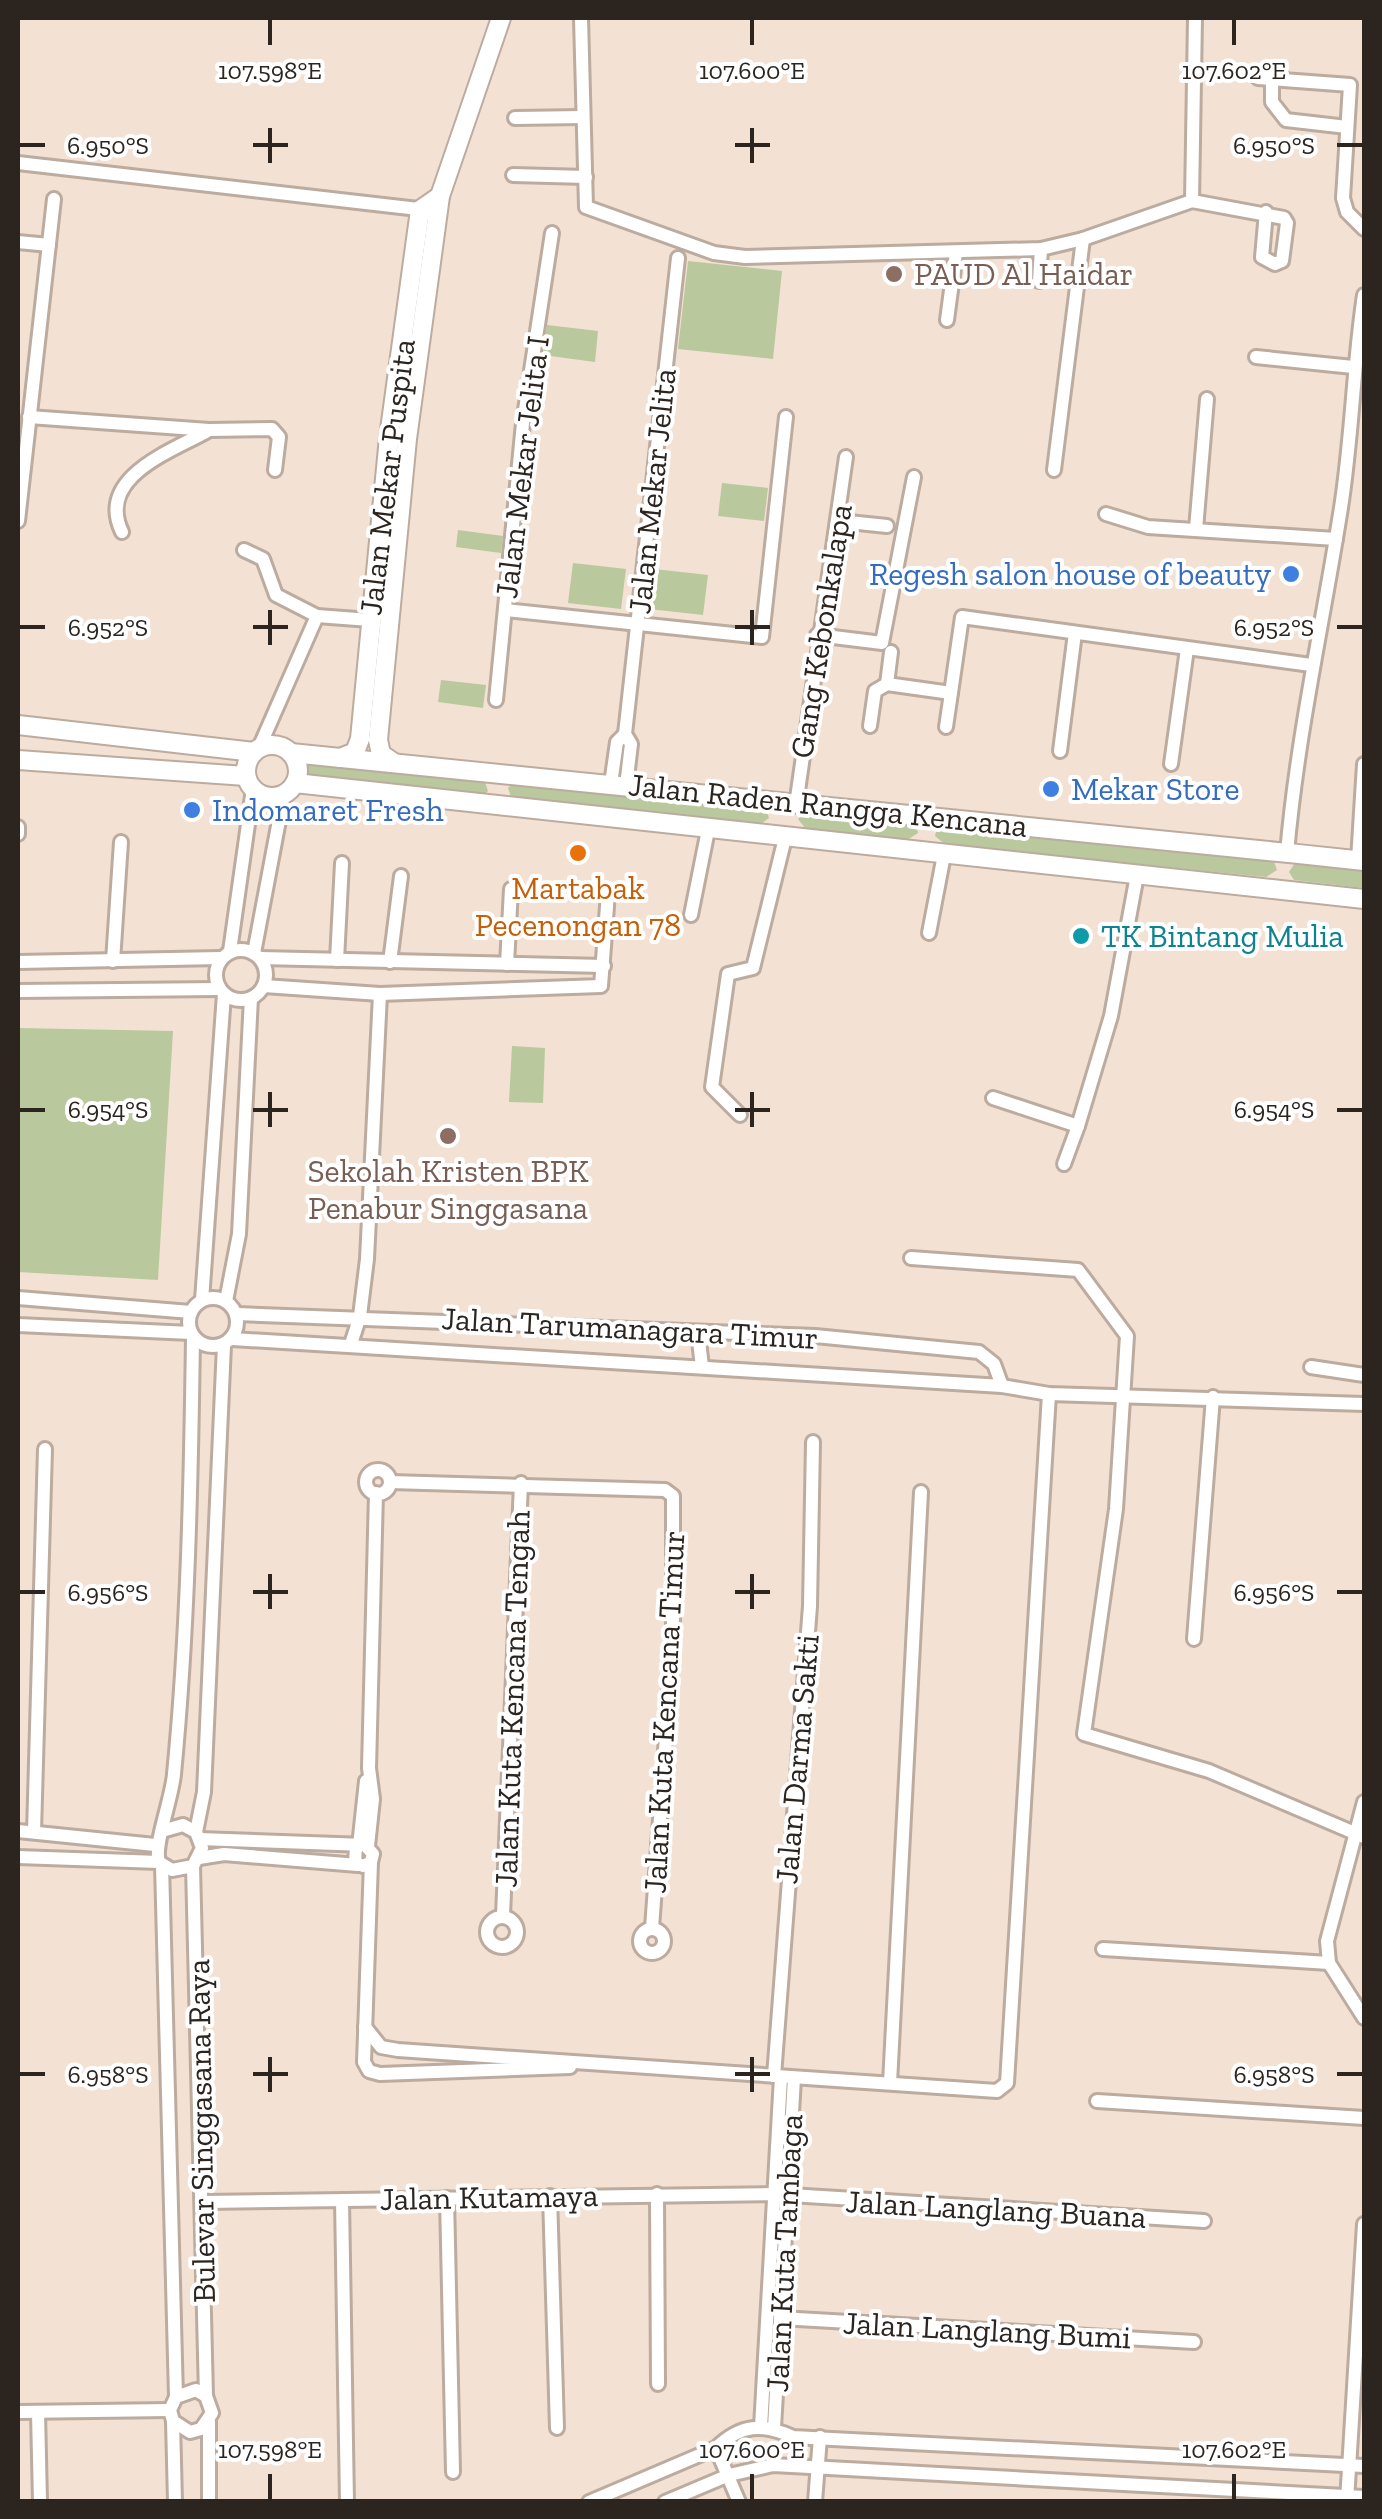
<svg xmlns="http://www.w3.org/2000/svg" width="1382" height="2519" font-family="'Zilla Slab',serif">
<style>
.green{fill:#b9c89d}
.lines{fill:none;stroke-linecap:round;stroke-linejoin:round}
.street-casing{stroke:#bcab9f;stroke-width:18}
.secondary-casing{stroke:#bcab9f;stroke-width:22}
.street{stroke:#fff;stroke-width:12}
.secondary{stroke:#fff;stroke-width:18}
.ticks{fill:none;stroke:#2b241f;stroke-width:4}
.education-dot{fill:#8d6e63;stroke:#fff;stroke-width:4}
.shop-dot{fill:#3f7fe0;stroke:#fff;stroke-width:4}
.food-dot{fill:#e8710a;stroke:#fff;stroke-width:4}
.culture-dot{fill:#0f9aa8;stroke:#fff;stroke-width:4}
.labels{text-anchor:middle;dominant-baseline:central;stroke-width:8;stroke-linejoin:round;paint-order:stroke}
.education-label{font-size:32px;fill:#785e54;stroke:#fff;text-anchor:start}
.street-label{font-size:32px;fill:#2b241f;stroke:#fff}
.shop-label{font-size:32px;fill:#366cbe;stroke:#fff;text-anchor:start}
.food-label{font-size:32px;fill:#c56008;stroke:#fff}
.culture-label{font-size:32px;fill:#0d838f;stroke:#fff;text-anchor:start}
.ticks-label{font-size:25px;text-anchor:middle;fill:#2b241f;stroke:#fff;stroke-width:8;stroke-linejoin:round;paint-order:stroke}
</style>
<rect width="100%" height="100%" fill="#f3e1d4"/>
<g class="green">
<path d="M688,261L782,271L773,359L678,349Z"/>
<path d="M547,325L598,331L595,362L543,355Z"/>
<path d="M722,483L768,488L764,521L718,516Z"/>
<path d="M458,530L503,536L501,553L456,547Z"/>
<path d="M573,563L626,569L621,609L568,603Z"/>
<path d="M654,569L708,575L703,615L649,609Z"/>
<path d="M441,680L486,685L483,708L438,702Z"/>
<path d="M311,761L484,779L488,791L482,797L306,776L305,768Z"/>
<path d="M514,782L765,806L769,818L759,825L512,800L508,788Z"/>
<path d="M806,812L909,820L916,824L918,833L907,840L805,828L798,819Z"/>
<path d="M939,821L1273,859L1277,870L1266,877L946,845L935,836Z"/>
<path d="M1297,860L1364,867V888L1294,880L1289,872Z"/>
<path d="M18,1028L173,1031L158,1280L18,1272Z"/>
<path d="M512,1046L545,1048L543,1103L509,1102Z"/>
</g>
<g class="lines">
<defs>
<g id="street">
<path d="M581,18L586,207L714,253L745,257L1041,249L1083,239L1192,201L1284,218L1287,223L1282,261L1275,264L1262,257L1266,212"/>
<path d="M1258,78L1350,85L1343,198L1347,212L1364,229"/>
<path d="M1272,80V102L1286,120L1347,127"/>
<path d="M515,118L583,117"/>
<path d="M18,163L427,210"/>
<path d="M513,175L586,177"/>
<path d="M1192,201L1195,18"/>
<path d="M18,242L49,245"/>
<path d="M1039,281L1041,249"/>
<path d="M947,320L956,253"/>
<path d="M1256,357L1353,367"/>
<path d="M29,417L209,430L272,429L279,437L275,470"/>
<path d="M1054,470L1083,239"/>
<path d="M1106,514L1148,527L1336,539"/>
<path d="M18,521L54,199"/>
<path d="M839,521L887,526"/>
<path d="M1196,529L1207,399"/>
<path d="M122,532C96,478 169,452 206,432"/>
<path d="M244,550L263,559L276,595L317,616L259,748"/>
<path d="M505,610L762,637L786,417"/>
<path d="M317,616L370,620"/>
<path d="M817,635L882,643L914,477"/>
<path d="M891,652L887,684L951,693L962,617L1311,665"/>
<path d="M496,700L523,423L552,233"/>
<path d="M870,726L875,691L887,684"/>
<path d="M946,727L951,693"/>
<path d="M1060,751L1075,633"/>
<path d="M1171,764L1187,649"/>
<path d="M611,784L617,742L625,734"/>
<path d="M626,786L631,744L625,734L678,258"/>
<path d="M796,805L846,457"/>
<path d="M18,834V827"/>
<path d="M1287,853C1297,738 1322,627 1340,514C1352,442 1353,368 1364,295"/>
<path d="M1358,860L1364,764"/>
<path d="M691,915L708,830"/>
<path d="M929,933L944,855"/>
<circle cx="241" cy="975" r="25"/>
<path d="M230,951L253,789"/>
<path d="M254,953L284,794"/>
<path d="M260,958L604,966"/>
<path d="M337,960L342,863"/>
<path d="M113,961L121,842"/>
<path d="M18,962L221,958"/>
<path d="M390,962L401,876"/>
<path d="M507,964L511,889"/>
<path d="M264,986L380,994L601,986L608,893"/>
<path d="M18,991L220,989"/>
<path d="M993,1098L1078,1126L1111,1016L1137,875"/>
<path d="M740,1115L712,1087L728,974L753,968L785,838"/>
<path d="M1064,1164L1078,1126"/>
<path d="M911,1258L1078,1270L1127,1336L1116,1509L1084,1734L1209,1771L1364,1837"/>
<circle cx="213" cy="1322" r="24"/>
<path d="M18,1298L191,1312"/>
<path d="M202,1300L224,994"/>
<path d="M226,1301L239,1234L251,998"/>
<path d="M237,1314L815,1336L979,1352L994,1364L1002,1386"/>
<path d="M18,1325L191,1333"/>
<path d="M698,1332L702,1367"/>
<path d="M232,1339L1002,1386L1049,1394L1364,1404"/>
<path d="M351,1344L360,1316L367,1259L380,994"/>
<path d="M1311,1367L1364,1375"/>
<circle cx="378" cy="1482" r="12"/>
<path d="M390,1482L665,1490L673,1496V1641L652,1928"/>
<path d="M1194,1639L1213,1397"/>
<path d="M1364,1802L1327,1941L1329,1963L1364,2018"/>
<path d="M18,1831L155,1845"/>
<path d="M162,1831L183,1825L196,1832L202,1848L193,1866L172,1870L159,1862C153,1846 172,1799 174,1774C188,1630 191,1482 193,1337"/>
<path d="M34,1832L45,1449"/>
<path d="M196,1832L204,1792L224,1345"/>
<path d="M199,1839L365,1845L373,1854L371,1862L363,1866L355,1862L356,1847"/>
<path d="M359,1846L366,1781"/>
<path d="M368,1846L373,1799L369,1768L376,1493"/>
<path d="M18,1857L159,1862"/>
<path d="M199,1858L224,1854L358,1865"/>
<path d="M371,1862L364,2062L369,2071L380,2074L570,2067"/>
<path d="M162,1865L176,2397"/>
<path d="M193,1866L206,2396L212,2413L201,2429L190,2432L173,2421L170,2410L176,2397L196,2390L206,2396"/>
<path d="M503,1916L521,1483"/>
<circle cx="502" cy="1932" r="15"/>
<circle cx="652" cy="1941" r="12"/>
<path d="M1103,1949L1329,1963"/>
<path d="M365,2027L381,2047L398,2050L997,2091L1007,2083L1049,1394"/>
<path d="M774,2076L810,1606L813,1442"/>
<path d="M890,2083L921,1492"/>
<path d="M1097,2101L1364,2118"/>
<path d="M657,2194L658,2384"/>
<path d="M550,2196L557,2428"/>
<path d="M447,2198L453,2472"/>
<path d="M342,2200L347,2502"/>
<path d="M204,2202L774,2194L1204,2221"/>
<path d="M780,2318L1194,2342"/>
<path d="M18,2412L170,2410"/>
<path d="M38,2412L40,2502"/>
<path d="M173,2421L175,2502"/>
<path d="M209,2422V2502"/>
<path d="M761,2427L781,2077"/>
<path d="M774,2428L794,2078"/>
<path d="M716,2448L739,2502"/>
<path d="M1347,2501L1364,2224"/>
<path d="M589,2502L716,2448C741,2424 762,2423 793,2437L1364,2466"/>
<path d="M665,2502L729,2475L773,2465L1364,2497"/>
<path d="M815,2502L820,2437"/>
</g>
<g id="secondary">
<path d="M18,725L254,752"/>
<circle cx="272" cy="771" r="26"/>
<path d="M291,753C650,786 1007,823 1364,861"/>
<path d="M340,758L355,752L360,739L389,437L420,210L440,196"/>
<path d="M18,760L246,776"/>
<path d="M394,763L381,754L378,740L407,439L440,196L501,18"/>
<path d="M295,783L1364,899"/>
</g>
</defs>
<use href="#street" class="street-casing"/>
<use href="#secondary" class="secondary-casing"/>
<use href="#street" class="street"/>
<use href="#secondary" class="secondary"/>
</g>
<path class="ticks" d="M270,20V45M752,20V45M1234,20V45M270,128V163M752,128V163M20,145H45M253,145H288M735,145H770M1337,145H1362M270,610V645M752,610V645M20,627H45M253,627H288M735,627H770M1337,627H1362M270,1092V1127M752,1092V1127M20,1110H45M253,1110H288M735,1110H770M1337,1110H1362M270,1574V1609M752,1574V1609M20,1592H45M253,1592H288M735,1592H770M1337,1592H1362M270,2057V2092M752,2057V2092M20,2074H45M253,2074H288M735,2074H770M1337,2074H1362M270,2474V2499M752,2474V2499M1234,2474V2499"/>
<g class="education-dot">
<circle cx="894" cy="274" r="10"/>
<circle cx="448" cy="1136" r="10"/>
</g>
<g class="shop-dot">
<circle cx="1291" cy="574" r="10"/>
<circle cx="1051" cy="789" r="10"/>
<circle cx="192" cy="810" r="10"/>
</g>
<circle class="food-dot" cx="578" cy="853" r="10"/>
<circle class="culture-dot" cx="1081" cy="936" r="10"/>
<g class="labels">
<g class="education-label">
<text x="914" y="274">PAUD Al Haidar</text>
<text x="448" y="1171" text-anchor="middle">Sekolah Kristen BPK<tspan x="448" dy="37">Penabur Singgasana</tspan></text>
</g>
<g class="street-label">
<text transform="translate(522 467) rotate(-83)">Jalan Mekar Jelita I</text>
<text transform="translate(387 477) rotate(-83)">Jalan Mekar Puspita</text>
<text transform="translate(652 491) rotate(-84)">Jalan Mekar Jelita</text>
<text transform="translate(821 631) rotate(-81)">Gang Kebonkalapa</text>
<text transform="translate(828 805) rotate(6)">Jalan Raden Rangga Kencana</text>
<text transform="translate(630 1328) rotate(3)">Jalan Tarumanagara Timur</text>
<text transform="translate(512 1699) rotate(-88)">Jalan Kuta Kencana Tengah</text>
<text transform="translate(664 1712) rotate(-87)">Jalan Kuta Kencana Timur</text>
<text transform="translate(797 1759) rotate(-85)">Jalan Darma Sakti</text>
<text transform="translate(201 2131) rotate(-91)">Bulevar Singgasana Raya</text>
<text transform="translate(489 2197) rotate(-1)">Jalan Kutamaya</text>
<text transform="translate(996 2209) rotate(3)">Jalan Langlang Buana</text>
<text transform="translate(784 2253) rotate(-87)">Jalan Kuta Tambaga</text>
<text transform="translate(987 2330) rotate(3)">Jalan Langlang Bumi</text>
</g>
<g class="shop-label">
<text x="1271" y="574" text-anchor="end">Regesh salon house of beauty</text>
<text x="1071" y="789">Mekar Store</text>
<text x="212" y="810">Indomaret Fresh</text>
</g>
<g class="food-label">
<text x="578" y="888">Martabak<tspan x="578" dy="37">Pecenongan 78</tspan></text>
</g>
<g class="culture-label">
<text x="1101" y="936">TK Bintang Mulia</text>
</g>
</g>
<g class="ticks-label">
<text x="270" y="79">107.598°E</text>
<text x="752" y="79">107.600°E</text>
<text x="1234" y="79">107.602°E</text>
<text x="108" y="154">6.950°S</text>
<text x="1274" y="154">6.950°S</text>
<text x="108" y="636">6.952°S</text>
<text x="1274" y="636">6.952°S</text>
<text x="108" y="1118">6.954°S</text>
<text x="1274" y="1118">6.954°S</text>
<text x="108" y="1601">6.956°S</text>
<text x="1274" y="1601">6.956°S</text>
<text x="108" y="2083">6.958°S</text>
<text x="1274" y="2083">6.958°S</text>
<text x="270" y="2458">107.598°E</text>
<text x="752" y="2458">107.600°E</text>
<text x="1234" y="2458">107.602°E</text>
</g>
<rect width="1382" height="2519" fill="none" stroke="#2b241f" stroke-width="40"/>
</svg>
